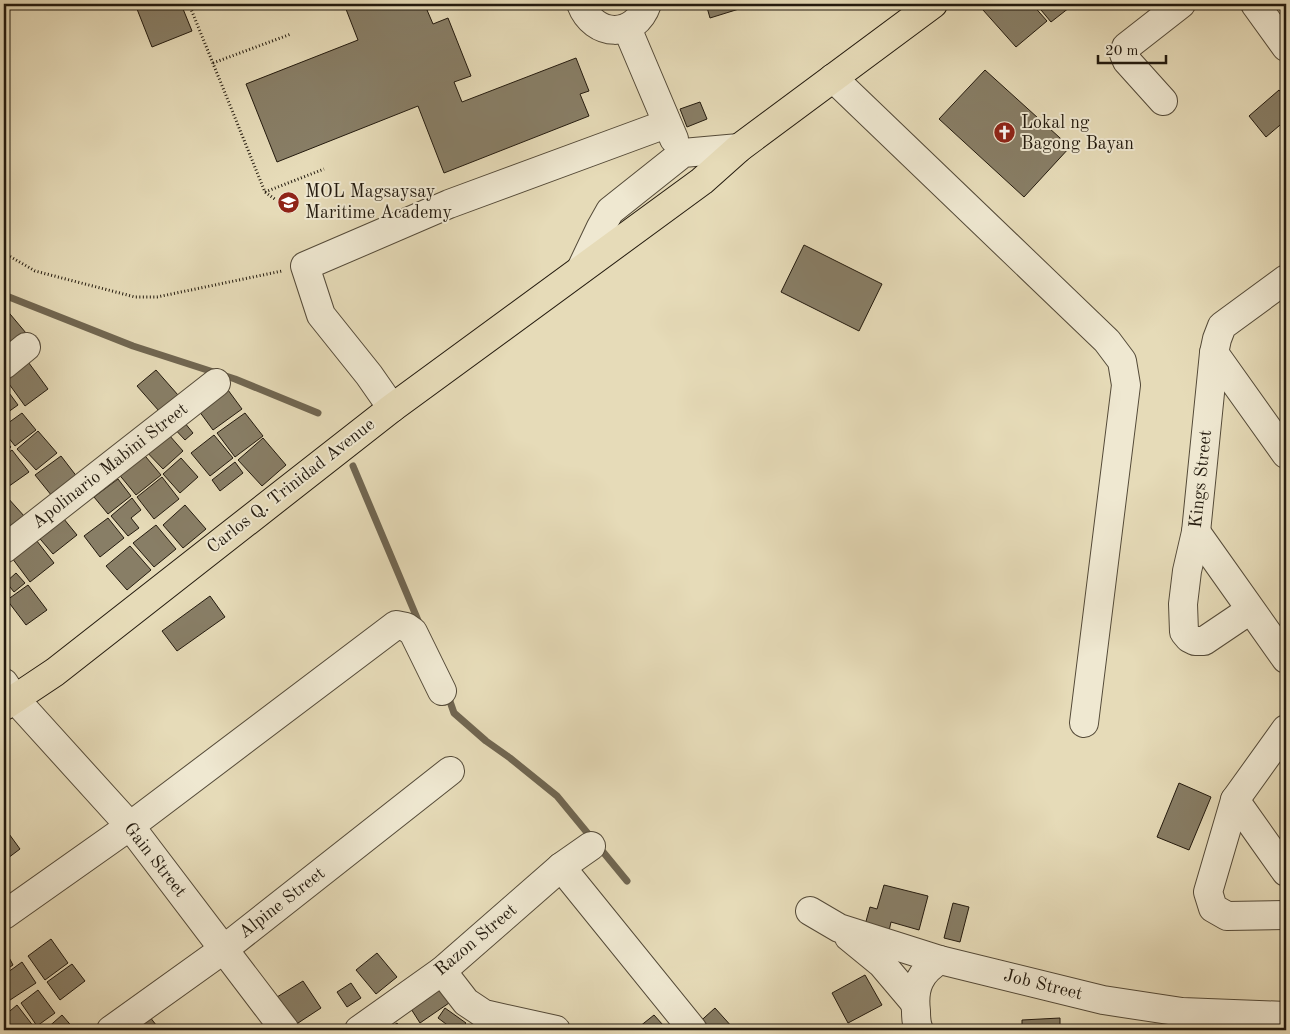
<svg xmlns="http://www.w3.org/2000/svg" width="1290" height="1034" font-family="'Old Standard TT',serif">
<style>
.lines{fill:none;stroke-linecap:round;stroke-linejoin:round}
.stream{stroke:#706651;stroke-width:7}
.building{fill:#887e66;stroke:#231a0e}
.minor-casing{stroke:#544a38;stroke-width:30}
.major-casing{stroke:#231a0e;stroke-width:30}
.path{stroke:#231a0e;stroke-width:3;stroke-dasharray:1 2.5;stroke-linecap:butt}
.minor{stroke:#efe8d1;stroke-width:28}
.major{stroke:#e6dbb8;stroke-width:28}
.labels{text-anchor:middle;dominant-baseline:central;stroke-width:4;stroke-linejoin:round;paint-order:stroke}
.poi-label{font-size:18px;fill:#231a0e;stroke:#efe8d1;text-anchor:start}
.street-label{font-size:18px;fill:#231a0e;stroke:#efe8d1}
</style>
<rect width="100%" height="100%" fill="#e6dbb8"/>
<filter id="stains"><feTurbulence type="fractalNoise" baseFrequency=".004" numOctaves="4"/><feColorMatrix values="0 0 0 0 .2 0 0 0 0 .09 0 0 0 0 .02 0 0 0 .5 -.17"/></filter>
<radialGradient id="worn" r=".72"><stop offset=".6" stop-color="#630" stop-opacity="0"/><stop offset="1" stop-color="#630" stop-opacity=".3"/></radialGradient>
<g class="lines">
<g class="stream">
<path d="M4,295L133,346L235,379L318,413"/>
<path d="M353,466L420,625"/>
<path d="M447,693L454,713L486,741L510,758L557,796L627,881"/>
</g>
</g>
<g class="building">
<path d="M135,4H181L192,31L152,47Z"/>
<path d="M344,4H443L427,10L433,24L448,18L471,76L454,82L462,102L576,58L589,91L580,94L589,116L444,173L418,106L277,162L246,84L358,40Z"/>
<path d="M706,4H755L710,18Z"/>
<path d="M991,4H1032L1047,21L1016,47L983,10Z"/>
<path d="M1036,4H1074L1051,22Z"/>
<path d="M985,70L1070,147L1024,197L939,119Z"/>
<path d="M1279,90L1286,98V120L1266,137L1249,116Z"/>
<path d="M700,102L707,119L687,127L680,109Z"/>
<path d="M804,245L882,284L859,331L781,292Z"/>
<path d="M5,308L26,333L4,352V309Z"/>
<path d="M23,355L48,389L25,406L4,377Z"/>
<path d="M156,370L178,395L159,411L137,386Z"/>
<path d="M4,386L18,405L4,415Z"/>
<path d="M228,390L242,409L213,430L199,411Z"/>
<path d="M22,413L36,430L15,446L4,432V426Z"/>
<path d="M245,413L263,436L235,457L217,433Z"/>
<path d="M180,417L193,433L185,440L171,425Z"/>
<path d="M162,427L183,451L163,469L141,446Z"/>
<path d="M38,431L57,453L36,470L17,449Z"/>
<path d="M214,435L233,458L210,476L191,453Z"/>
<path d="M263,438L286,465L262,486L238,460Z"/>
<path d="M4,439L11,447L4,453Z"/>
<path d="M12,450L29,472L5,489L4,456Z"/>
<path d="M141,451L161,475L136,495L117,472Z"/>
<path d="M61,456L81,482L56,501L35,475Z"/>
<path d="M181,458L198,477L180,493L163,474Z"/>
<path d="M235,462L243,473L220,491L212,480Z"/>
<path d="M162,477L179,499L154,519L137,497Z"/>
<path d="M118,479L131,496L108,514L94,497Z"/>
<path d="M7,497L25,517L4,536V501Z"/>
<path d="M132,498L141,510L131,518L139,528L128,536L111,516Z"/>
<path d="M185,505L206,529L183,548L163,525Z"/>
<path d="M59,513L77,535L53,554L35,533Z"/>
<path d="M108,518L124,538L100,557L84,536Z"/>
<path d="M156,525L176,549L154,567L133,543Z"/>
<path d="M33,536L54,563L30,582L9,554Z"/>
<path d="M130,546L151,570L127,590L106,566Z"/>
<path d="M16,573L25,583L14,592L6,582Z"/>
<path d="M28,585L47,610L26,625L7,600Z"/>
<path d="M210,596L225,617L177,651L162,631Z"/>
<path d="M1286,750V768L1278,756Z"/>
<path d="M1179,783L1211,797L1189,850L1157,837Z"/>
<path d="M4,827L20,849L4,861Z"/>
<path d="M884,885L928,896L919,930L891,922L889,931L865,925L870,907L877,909Z"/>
<path d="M953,903L969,907L960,942L944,938Z"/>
<path d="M51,939L68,963L45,980L28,956Z"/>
<path d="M4,948L13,965L4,971Z"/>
<path d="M377,953L397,977L376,994L356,970Z"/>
<path d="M22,962L36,983L7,1002L4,996V975Z"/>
<path d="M72,964L85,981L60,1000L47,982Z"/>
<path d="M865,975L882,1005L848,1023L832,993Z"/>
<path d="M303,981L321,1008L295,1025L277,997Z"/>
<path d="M434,981L449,1003L420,1023L406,1001Z"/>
<path d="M351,983L361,998L347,1007L337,992Z"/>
<path d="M38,990L55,1013L37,1026L21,1003Z"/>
<path d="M17,1005L34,1027L30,1030H4V1016Z"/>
<path d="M445,1008L466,1023L460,1030H454L438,1018Z"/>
<path d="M715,1008L733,1028L730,1030H697L694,1027Z"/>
<path d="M146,1012L160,1030H125Z"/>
<path d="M62,1015L75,1030H45Z"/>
<path d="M654,1015L663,1025L656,1030H642L639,1027Z"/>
<path d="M473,1018L492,1022L490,1030H471Z"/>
<path d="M1060,1018V1030H1022V1020Z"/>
<path d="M397,1023L402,1030H387Z"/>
</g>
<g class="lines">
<defs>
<g id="minor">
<path d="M581,4C594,38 635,39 647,4"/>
<path d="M1255,4L1286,47"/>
<path d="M627,28L674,139"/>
<path d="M833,78L1107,341L1122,361L1126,385L1084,723"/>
<path d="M1163,101L1127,61L1124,54L1126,47L1181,4"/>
<path d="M581,269L601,227L610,211L683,153L739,148"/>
<path d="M1214,353L1286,454"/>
<path d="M4,365L26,347"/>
<path d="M392,408L369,375L321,315L305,266L449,204L666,124"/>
<path d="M1196,532L1286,659"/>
<path d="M4,549L216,383"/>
<path d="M1250,610L1204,641H1195L1189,638L1184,632L1183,604L1187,571L1196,532L1214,353L1217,339L1222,326L1286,279"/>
<path d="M4,683L14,698L130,826L285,1030"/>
<path d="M1286,729L1235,800L1208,892L1213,908L1227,916L1286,915"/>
<path d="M1235,800L1286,872"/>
<path d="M561,867L693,1030"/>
<path d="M810,911L839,928L940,960L1103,1000L1182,1012L1286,1016"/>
<path d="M4,915L130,826L396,625L406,627L413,632L442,691"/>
<path d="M849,937L882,964L915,1003"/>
<path d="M442,971L466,1002L484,1014L556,1030"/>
<path d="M111,1030L224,949L450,771"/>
<path d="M359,1030L442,971L561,867L591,846"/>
<path d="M919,1030C916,1024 916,1017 916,1011C913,987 920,972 940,960"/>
</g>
<path id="major" d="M4,706L55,672L392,408L702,181L739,148L933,4"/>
</defs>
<use href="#minor" class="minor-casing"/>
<use href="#major" class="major-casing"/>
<g class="path">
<path d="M189,4L265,192L276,200"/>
<path d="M213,63L291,34"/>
<path d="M265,192L324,169"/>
<path d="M4,253L35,271L135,297H157L282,271"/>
</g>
<use href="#minor" class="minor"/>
<use href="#major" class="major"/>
</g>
<defs>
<symbol id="church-disc" viewBox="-11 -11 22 22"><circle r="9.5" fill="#8f2418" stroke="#efe8d1"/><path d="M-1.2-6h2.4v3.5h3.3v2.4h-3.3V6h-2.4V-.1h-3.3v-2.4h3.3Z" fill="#fff"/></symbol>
<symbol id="university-disc" viewBox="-11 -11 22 22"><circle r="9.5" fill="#8f2418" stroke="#efe8d1"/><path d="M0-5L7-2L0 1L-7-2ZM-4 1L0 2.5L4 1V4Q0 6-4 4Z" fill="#fff"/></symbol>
</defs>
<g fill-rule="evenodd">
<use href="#church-disc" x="992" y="120" width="25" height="25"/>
<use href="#university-disc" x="276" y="190" width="25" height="25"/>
</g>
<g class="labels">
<g class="poi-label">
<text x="1021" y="123">Lokal ng<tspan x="1021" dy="21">Bagong Bayan</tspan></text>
<text x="305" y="192">MOL Magsaysay<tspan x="305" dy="21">Maritime Academy</tspan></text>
</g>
<g class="street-label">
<text transform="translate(110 466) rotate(-38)">Apolinario Mabini Street</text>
<text transform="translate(1201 479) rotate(-84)">Kings Street</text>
<text transform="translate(291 486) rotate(-38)">Carlos Q. Trinidad Avenue</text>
<text transform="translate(155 860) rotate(52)">Gain Street</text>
<text transform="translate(282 903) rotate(-38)">Alpine Street</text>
<text transform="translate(476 940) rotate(-40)">Razon Street</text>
<text transform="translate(1043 985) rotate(14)">Job Street</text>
</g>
</g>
<rect width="1290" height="1034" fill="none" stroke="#e6dbb8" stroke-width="20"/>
<rect x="5" y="5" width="1280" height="1024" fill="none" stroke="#231a0e" stroke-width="2.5"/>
<rect x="10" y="10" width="1270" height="1014" fill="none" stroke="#231a0e"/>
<path d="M1098 55v8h68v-8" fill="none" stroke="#231a0e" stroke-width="2.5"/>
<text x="1105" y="55" font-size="15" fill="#231a0e" stroke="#efe8d1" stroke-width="4" paint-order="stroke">20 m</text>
<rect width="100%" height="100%" filter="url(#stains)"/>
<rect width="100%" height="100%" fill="url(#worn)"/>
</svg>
